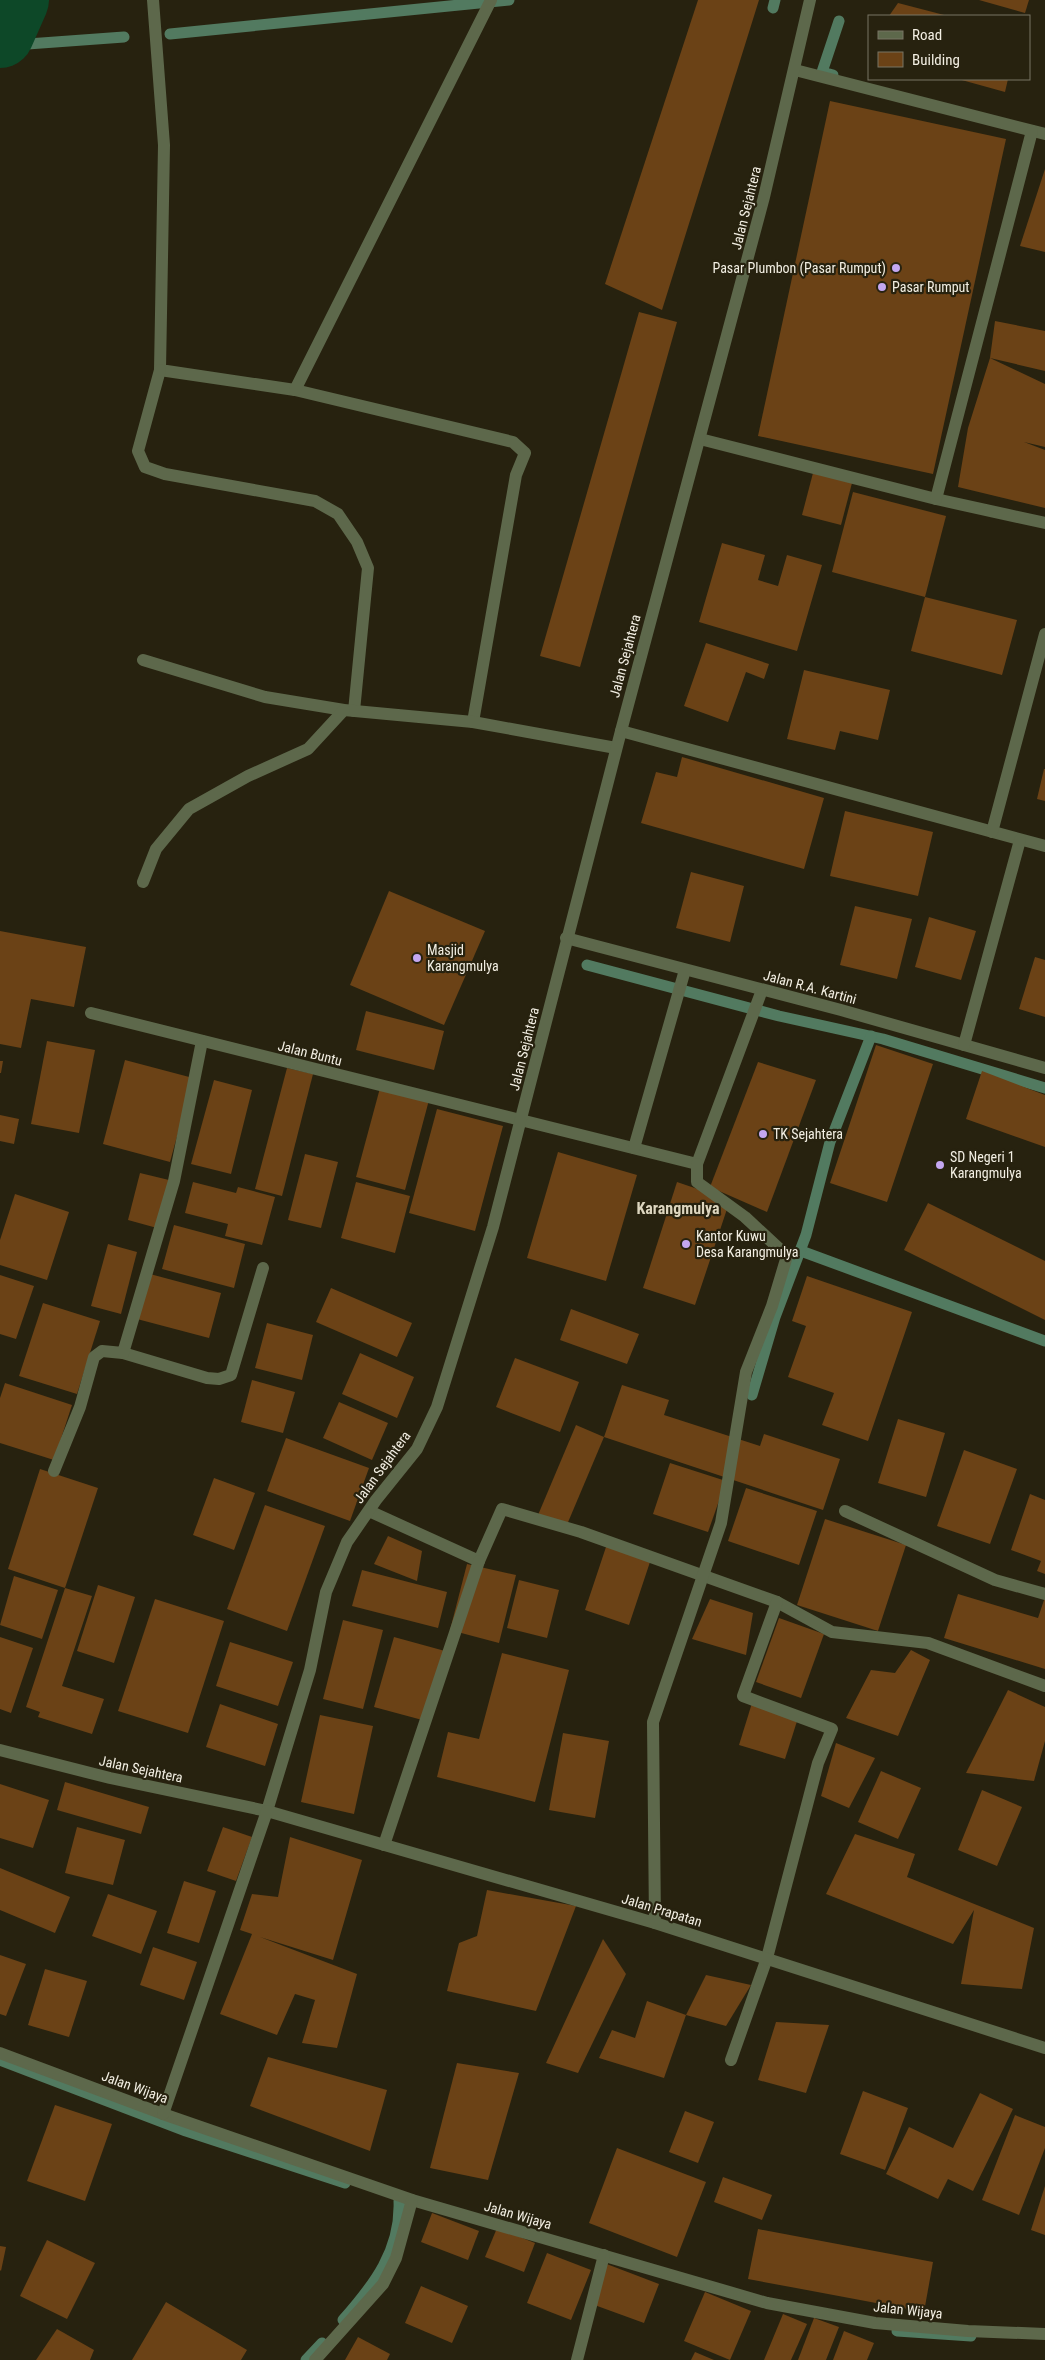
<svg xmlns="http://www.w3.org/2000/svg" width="1045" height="2360" font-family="'Roboto Condensed',sans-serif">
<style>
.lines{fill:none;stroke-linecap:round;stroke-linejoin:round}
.stream{stroke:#527a60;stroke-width:11}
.river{stroke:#0d4828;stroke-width:68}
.building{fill:#6b4216}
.minor{stroke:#5d684b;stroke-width:12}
.poi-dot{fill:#c4a7f1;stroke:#27220f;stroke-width:2}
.labels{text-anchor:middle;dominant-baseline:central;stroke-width:4.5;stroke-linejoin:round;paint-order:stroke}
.street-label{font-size:14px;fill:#f3efe3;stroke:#27220f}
.poi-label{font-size:14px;fill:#f3efe3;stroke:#27220f;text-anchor:start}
.quarter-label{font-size:16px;font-weight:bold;fill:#ddd6bf;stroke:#27220f}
</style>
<rect width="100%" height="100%" fill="#27220f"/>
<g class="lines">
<g class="stream">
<path d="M773,8L775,0"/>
<path d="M170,34L509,0"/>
<path d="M0,46L124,37"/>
<path d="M833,75L822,72L839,21"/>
<path d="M587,965L779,1016L883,1039L1045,1088"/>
<path d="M801,1251L1045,1341"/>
<path d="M752,1395L775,1317L806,1235L830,1142L871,1036"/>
<path d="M0,2060L186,2131L345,2183"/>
<path d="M343,2320C374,2285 401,2250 399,2201L402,2202"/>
<path d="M897,2331L971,2336"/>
<path d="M306,2360L322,2343"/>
</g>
<path class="river" d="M0,34L15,0"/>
</g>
<g class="building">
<path d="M698,0H759L662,310L605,284Z"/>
<path d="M979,0H1029L1025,13Z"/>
<path d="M898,3L948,16H889Z"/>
<path d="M958,79H1008L1005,92Z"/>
<path d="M830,101L1006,139L933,474L758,436Z"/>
<path d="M1045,169V252L1020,246Z"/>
<path d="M639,312L677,322L580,667L540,656Z"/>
<path d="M995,321L1045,331V371L990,358L1045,384V447L1024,442L1045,450V508L958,487L968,428L990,358Z"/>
<path d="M813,473L852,483L841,525L802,515Z"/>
<path d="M853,492L946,516L925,597L832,572Z"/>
<path d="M722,543L765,555L758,580L778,586L787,555L822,565L797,651L699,622Z"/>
<path d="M925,597L1017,620L1002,675L911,651Z"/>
<path d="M706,643L769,664L764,679L746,672L728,722L684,706Z"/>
<path d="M804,670L890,690L878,740L840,731L835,750L787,739Z"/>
<path d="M682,757L824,798L804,869L641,823L656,772L677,777Z"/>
<path d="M1044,769H1045V801L1037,799Z"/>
<path d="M845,811L933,832L918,896L830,876Z"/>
<path d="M691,872L744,886L730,942L676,928Z"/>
<path d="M389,891L485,931L444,1025L350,985Z"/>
<path d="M855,906L912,919L897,979L840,965Z"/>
<path d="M929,917L976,931L961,980L915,967Z"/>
<path d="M0,931L86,947L74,1007L31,999L21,1048L0,1044Z"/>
<path d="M1035,957L1045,960V1017L1019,1009Z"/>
<path d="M366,1011L444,1031L434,1070L356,1050Z"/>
<path d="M47,1041L95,1050L79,1133L31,1124Z"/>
<path d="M876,1045L933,1064L887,1202L830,1183Z"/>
<path d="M125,1060L193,1078L170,1162L103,1144Z"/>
<path d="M0,1061H3L1,1073H0Z"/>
<path d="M758,1062L816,1080L767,1212L710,1187Z"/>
<path d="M287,1068L313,1074L282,1196L255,1189Z"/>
<path d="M982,1071L1045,1095V1147L966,1119Z"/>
<path d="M214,1080L252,1090L231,1174L191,1164Z"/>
<path d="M380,1088L429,1100L405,1190L356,1177Z"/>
<path d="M437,1109L503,1126L475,1231L409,1213Z"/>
<path d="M0,1115L19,1119L14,1144L0,1141Z"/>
<path d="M558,1152L637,1175L606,1281L527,1258Z"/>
<path d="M305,1154L338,1162L321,1228L288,1220Z"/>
<path d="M140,1173L169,1180L157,1228L128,1220Z"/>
<path d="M193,1182L236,1193L238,1187L275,1197L262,1245L225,1236L228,1224L185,1213Z"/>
<path d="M356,1182L410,1196L395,1253L341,1238Z"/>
<path d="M677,1182L730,1200L695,1305L643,1288Z"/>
<path d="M15,1194L69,1212L47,1280L0,1265V1240Z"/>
<path d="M928,1203L1045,1261V1320L904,1250Z"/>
<path d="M174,1225L245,1244L234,1288L162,1269Z"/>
<path d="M108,1244L137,1252L121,1314L91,1306Z"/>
<path d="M150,1274L221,1293L209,1338L137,1319Z"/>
<path d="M0,1275L34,1286L16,1339L0,1334Z"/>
<path d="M807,1276L912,1312L868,1441L822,1425L834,1393L788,1377L806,1326L792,1321Z"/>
<path d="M331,1288L412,1323L397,1357L316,1322Z"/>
<path d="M43,1303L100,1321L77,1394L19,1376Z"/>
<path d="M571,1309L639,1334L627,1364L560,1340Z"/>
<path d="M267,1323L313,1335L302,1380L255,1368Z"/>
<path d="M360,1353L414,1377L397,1418L342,1394Z"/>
<path d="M515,1358L579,1382L560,1432L496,1407Z"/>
<path d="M252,1380L295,1392L283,1433L241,1422Z"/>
<path d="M5,1383L72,1405L54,1460L0,1443V1398Z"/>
<path d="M622,1385L669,1400L664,1415L760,1446L764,1434L840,1459L823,1510L604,1437Z"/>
<path d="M339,1402L388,1423L372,1460L323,1438Z"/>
<path d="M898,1419L945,1433L926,1497L878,1483Z"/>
<path d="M576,1425L604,1437L566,1527L538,1515Z"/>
<path d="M286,1438L369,1468L350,1521L267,1491Z"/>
<path d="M964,1450L1017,1469L990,1544L937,1526Z"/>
<path d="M670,1463L726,1481L708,1532L653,1514Z"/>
<path d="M40,1469L98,1488L65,1588L8,1569Z"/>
<path d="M214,1478L255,1493L234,1550L193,1535Z"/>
<path d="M746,1488L817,1511L799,1565L728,1541Z"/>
<path d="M1030,1494L1045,1500V1574L1037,1571L1041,1561L1011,1550Z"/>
<path d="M265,1505L325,1526L287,1631L227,1609Z"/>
<path d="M825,1519L906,1545L878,1631L797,1605Z"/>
<path d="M388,1536L422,1551L417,1581L374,1564Z"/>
<path d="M607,1544L651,1559L629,1625L585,1610Z"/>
<path d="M467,1564L516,1575L499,1643L450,1630Z"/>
<path d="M362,1570L447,1592L438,1628L352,1606Z"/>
<path d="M14,1576L58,1590L42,1639L0,1625Z"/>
<path d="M519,1580L559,1590L547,1638L507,1628Z"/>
<path d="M98,1585L135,1597L114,1663L77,1651Z"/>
<path d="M65,1588L92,1596L62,1686L104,1699L92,1734L38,1717L40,1712L26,1707Z"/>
<path d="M958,1594L1038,1618L1045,1597V1669L944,1638Z"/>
<path d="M155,1599L224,1621L188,1733L118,1711Z"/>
<path d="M710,1599L753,1613L746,1655L692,1639Z"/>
<path d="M779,1618L824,1634L801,1698L756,1682Z"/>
<path d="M343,1620L383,1630L363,1709L323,1699Z"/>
<path d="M0,1637L33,1648L11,1713L0,1709Z"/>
<path d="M394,1637L445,1651L426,1721L374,1707Z"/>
<path d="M230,1642L293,1662L278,1706L216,1686Z"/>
<path d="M911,1650L930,1660L898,1736L846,1718L871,1670L895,1673Z"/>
<path d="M502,1653L569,1670L535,1802L437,1777L448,1732L479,1739Z"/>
<path d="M1008,1690L1045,1707V1741L1034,1781L966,1773Z"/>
<path d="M752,1703L798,1718L785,1759L739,1745Z"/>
<path d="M220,1704L278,1724L265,1766L206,1747Z"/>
<path d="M320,1715L373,1726L354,1814L301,1802Z"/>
<path d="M563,1733L609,1741L595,1818L549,1810Z"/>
<path d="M836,1743L875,1758L849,1808L821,1796Z"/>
<path d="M881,1771L921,1788L898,1839L858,1822Z"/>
<path d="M65,1782L149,1807L141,1834L57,1810Z"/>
<path d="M0,1784L49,1800L33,1848L0,1838Z"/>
<path d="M982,1790L1022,1807L997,1866L958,1850Z"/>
<path d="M77,1827L125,1840L113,1885L65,1873Z"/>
<path d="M223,1827L252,1837L236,1881L207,1871Z"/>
<path d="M855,1834L915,1854L907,1877L1034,1928L1022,1989L961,1984L974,1910L953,1944L826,1894Z"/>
<path d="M290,1837L362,1860L333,1960L260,1937L357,1974L337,2048L302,2043L315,2000L295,1994L277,2035L220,2014L252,1934L240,1930L252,1894L278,1897Z"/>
<path d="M0,1868L70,1897L55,1933L0,1910Z"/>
<path d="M184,1881L216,1891L199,1943L167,1933Z"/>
<path d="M487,1890L576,1906L536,2011L447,1991L459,1943L477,1936Z"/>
<path d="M108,1894L157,1911L141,1954L92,1936Z"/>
<path d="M603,1939L626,1974L578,2073L546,2063Z"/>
<path d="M153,1947L197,1962L184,2000L140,1985Z"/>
<path d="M0,1955L26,1964L6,2016L0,2014Z"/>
<path d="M45,1969L87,1981L69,2037L28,2025Z"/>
<path d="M706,1975L751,1985L726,2026L686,2015Z"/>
<path d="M647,2001L686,2015L664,2078L599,2058L612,2030L635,2038Z"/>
<path d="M776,2022L829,2025L806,2093L758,2080Z"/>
<path d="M268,2057L387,2090L370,2151L250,2106Z"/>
<path d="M457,2063L519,2073L488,2180L430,2168Z"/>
<path d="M863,2091L908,2108L885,2170L840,2154Z"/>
<path d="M980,2093L1013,2109L973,2191L948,2179L938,2199L886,2174L909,2127L953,2148Z"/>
<path d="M55,2105L112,2124L85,2201L27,2181Z"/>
<path d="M685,2111L714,2122L698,2163L669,2152Z"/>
<path d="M1015,2115L1045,2127V2148L1019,2215L982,2200Z"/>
<path d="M617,2148L706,2182L677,2257L589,2223Z"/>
<path d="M723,2177L772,2195L762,2220L714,2202Z"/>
<path d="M1045,2186V2235L1031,2230Z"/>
<path d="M432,2213L479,2231L468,2260L421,2242Z"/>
<path d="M497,2228L535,2243L524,2272L485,2257Z"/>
<path d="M758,2229L933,2262L924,2312L748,2279Z"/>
<path d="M47,2240L95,2263L67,2319L20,2296Z"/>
<path d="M0,2246L6,2247L1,2271L0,2270Z"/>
<path d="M547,2253L591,2270L571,2320L527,2303Z"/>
<path d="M604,2263L659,2284L644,2323L589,2303Z"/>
<path d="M421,2286L468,2306L452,2343L405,2323Z"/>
<path d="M705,2292L751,2311L730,2360L684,2341Z"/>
<path d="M166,2302L247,2350L241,2360H132Z"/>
<path d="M783,2314L807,2324L791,2360H764Z"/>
<path d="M814,2318L839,2327L826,2360H798Z"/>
<path d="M57,2329L94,2350L90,2360H36Z"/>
<path d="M844,2331L874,2343L867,2360H833Z"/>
<path d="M358,2337L390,2354L387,2360H345Z"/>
<path d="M695,2352L714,2360H691Z"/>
</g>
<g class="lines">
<g class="minor">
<path d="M153,0L164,145L160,370L295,390L513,442L525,453L516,475L473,722"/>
<path d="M795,70L1045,134"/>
<path d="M160,370L138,451L145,467L165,474L315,501L338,514L357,542L368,568L354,711"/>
<path d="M295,390L491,0"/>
<path d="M700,439L936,499L1045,523"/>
<path d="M936,499L1032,131"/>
<path d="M143,660L265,697L344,710L473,722L616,748"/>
<path d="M621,731L1045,846"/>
<path d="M992,832L1045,634"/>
<path d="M143,882L156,849L189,809L248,776L308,749L344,710"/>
<path d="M566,938L841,1010L1045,1068"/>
<path d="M91,1013L697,1164L762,990"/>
<path d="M964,1045L1020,840"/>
<path d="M634,1148L685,970"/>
<path d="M123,1353L207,1378L219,1379L231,1375L263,1268"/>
<path d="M54,1471L80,1407L94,1357L102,1351L123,1353L174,1181L202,1041"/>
<path d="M369,1511L479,1561L502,1509L581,1532L777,1602L832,1632L928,1643L1045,1686"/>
<path d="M845,1511L995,1580L1045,1594"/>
<path d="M0,1750L110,1778L267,1811L310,1670L326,1592L347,1542L376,1500L417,1449L437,1407L493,1227L621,731L764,197L810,0"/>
<path d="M384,1845L479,1561"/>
<path d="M655,1923L653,1722L721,1523L746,1372L772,1306L787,1256L745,1217L697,1182V1164"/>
<path d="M0,2053L163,2114L412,2200L767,2303L875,2323L968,2331L1045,2334"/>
<path d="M731,2060L767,1958L818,1763L832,1729L743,1696L777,1602"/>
<path d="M163,2114L267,1811L655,1923L1045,2048"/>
<path d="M315,2360L383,2284L396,2258L412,2200"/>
<path d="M577,2360L604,2255"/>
</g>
</g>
<g class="poi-dot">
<circle cx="896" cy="268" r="5"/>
<circle cx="882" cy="287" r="5"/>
<circle cx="417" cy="958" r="5"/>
<circle cx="763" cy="1134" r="5"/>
<circle cx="940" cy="1165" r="5"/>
<circle cx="686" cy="1244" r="5"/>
</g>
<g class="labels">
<g class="street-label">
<text transform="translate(746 208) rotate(-76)">Jalan Sejahtera</text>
<text transform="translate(625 656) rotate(-75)">Jalan Sejahtera</text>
<text transform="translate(810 987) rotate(15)">Jalan R.A. Kartini</text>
<text transform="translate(524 1049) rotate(-76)">Jalan Sejahtera</text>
<text transform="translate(310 1053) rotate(14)">Jalan Buntu</text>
<text transform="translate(382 1467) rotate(-54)">Jalan Sejahtera</text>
<text transform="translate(141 1769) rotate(12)">Jalan Sejahtera</text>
<text transform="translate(662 1910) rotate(17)">Jalan Prapatan</text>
<text transform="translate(135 2087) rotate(20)">Jalan Wijaya</text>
<text transform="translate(518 2215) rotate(16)">Jalan Wijaya</text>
<text transform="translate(908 2310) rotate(6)">Jalan Wijaya</text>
</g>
<g class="poi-label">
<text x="886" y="268" text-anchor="end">Pasar Plumbon (Pasar Rumput)</text>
<text x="892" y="287">Pasar Rumput</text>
<text x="427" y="950">Masjid<tspan x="427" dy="16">Karangmulya</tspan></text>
<text x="773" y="1134">TK Sejahtera</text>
<text x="950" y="1157">SD Negeri 1<tspan x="950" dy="16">Karangmulya</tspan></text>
<text x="696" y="1236">Kantor Kuwu<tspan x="696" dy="16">Desa Karangmulya</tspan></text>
</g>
<g class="quarter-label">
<text x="678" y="1208">Karangmulya</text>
</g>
</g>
<rect x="868" y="15" width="162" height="65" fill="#27220f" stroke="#797464"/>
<rect x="878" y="31" width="25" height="8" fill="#5d684b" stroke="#797464"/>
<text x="912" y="40" font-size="15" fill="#f3efe3">Road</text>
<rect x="878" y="52" width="25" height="15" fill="#6b4216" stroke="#797464"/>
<text x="912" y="65" font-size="15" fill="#f3efe3">Building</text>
</svg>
